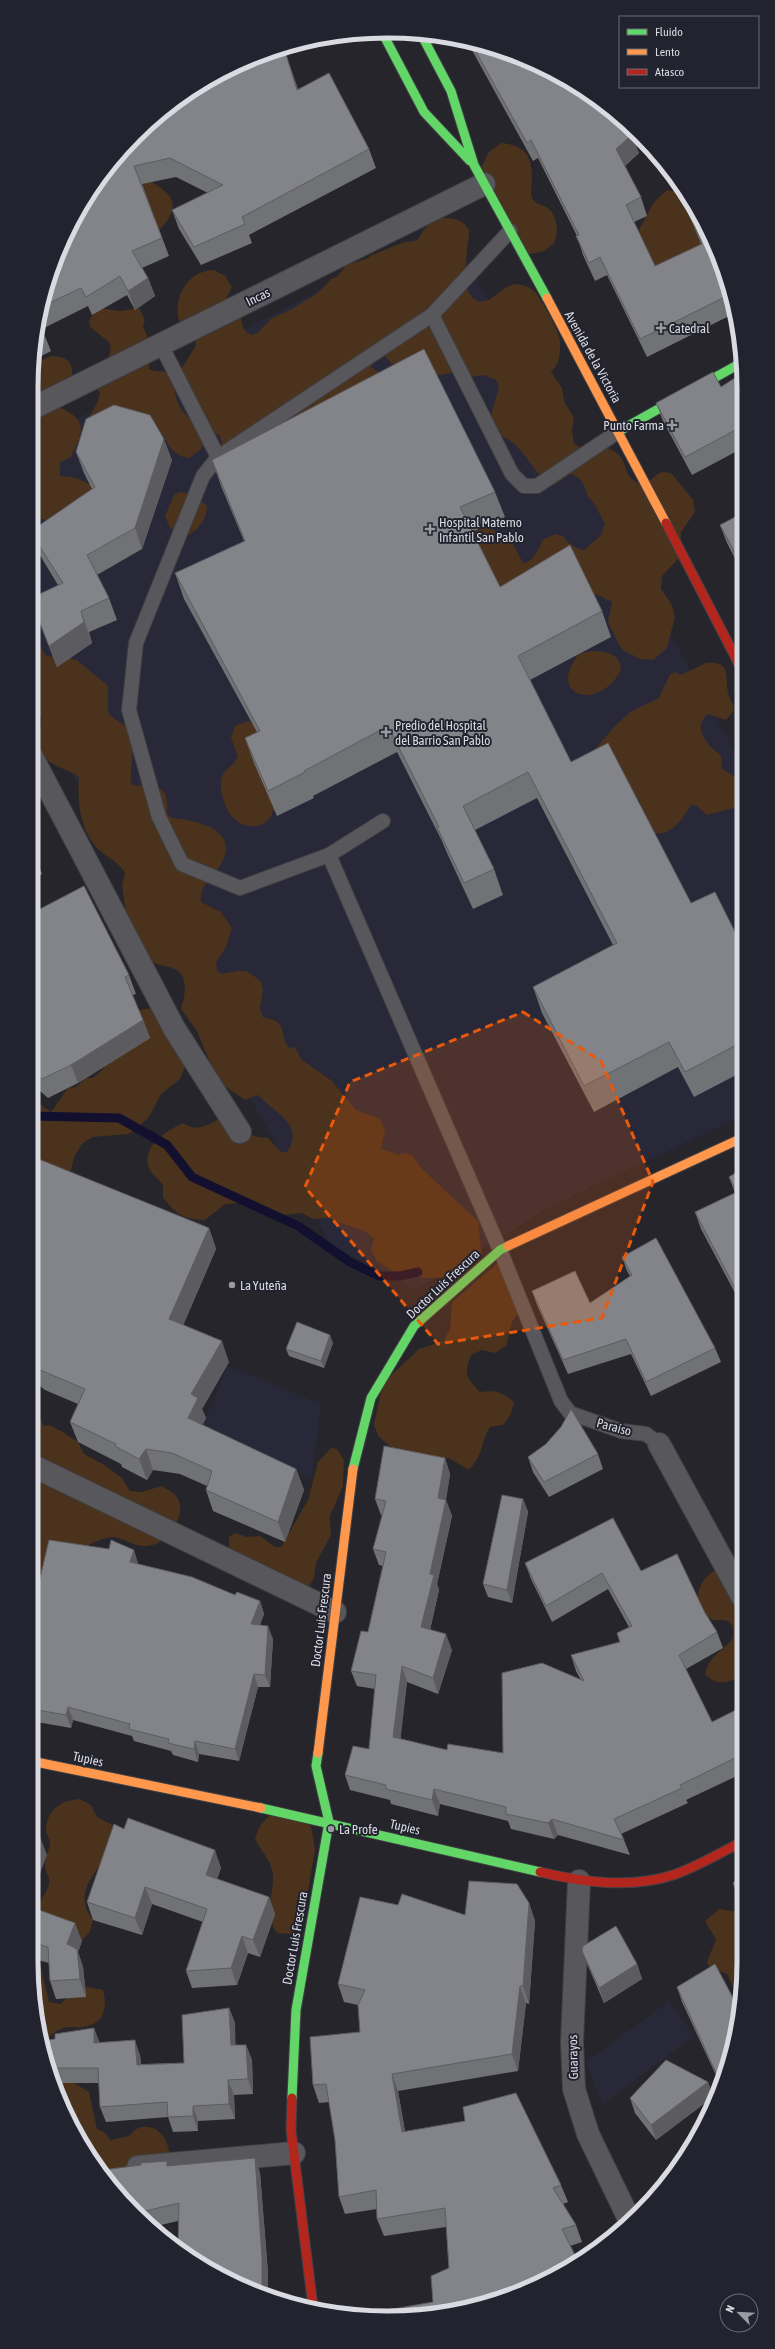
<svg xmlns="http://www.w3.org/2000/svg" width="775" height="2349" font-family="'Asap Condensed',sans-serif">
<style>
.built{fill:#282838}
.green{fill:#4a321d}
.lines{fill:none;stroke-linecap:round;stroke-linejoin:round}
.stream{stroke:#13102f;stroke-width:9}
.lane-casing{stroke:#404045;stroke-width:16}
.street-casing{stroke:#404045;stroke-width:24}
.fast-casing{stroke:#404045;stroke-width:11}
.slow-casing{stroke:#404045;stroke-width:11}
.jam-casing{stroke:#404045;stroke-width:11}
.lane{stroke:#58585c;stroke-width:14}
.street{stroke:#58585c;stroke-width:22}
.fast{stroke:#63d668;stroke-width:9}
.slow{stroke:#ff974d;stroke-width:9}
.jam{stroke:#b3261e;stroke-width:9}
.wall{fill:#717276}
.shaded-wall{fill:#5c5c60}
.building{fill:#838489;stroke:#5c5c60}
.marked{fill:#e8590c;fill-opacity:0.2;stroke:#e8590c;stroke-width:3;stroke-dasharray:8 5;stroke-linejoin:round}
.poi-dot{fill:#9b9ba2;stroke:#22232e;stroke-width:1.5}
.labels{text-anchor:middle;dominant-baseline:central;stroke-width:4;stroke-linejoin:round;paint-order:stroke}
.street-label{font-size:13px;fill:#dadbe2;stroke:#22232e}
.poi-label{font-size:13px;fill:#dadbe2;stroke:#22232e;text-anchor:start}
.rim{fill:none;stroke:#dadbe2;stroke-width:5}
</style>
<rect width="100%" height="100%" fill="#25252b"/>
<g class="built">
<path d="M446,222L742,765V1116L551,1206L416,1290L331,1245L31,699V443Z"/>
<path d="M228,1366L321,1404L312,1479L198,1436Z"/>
<path d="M669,2001L694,2036L602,2105L586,2062Z"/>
</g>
<g class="green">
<path d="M501,143C525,145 532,155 532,179C532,184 530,192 532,197C534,204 541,204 546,207C558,214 559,232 554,243L544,251L525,255L480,170L489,152Z"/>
<path d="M148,180C178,196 181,209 156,233L138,186Z"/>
<path d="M668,190L683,194L715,256L647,275L631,241C648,221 645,206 668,190Z"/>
<path d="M440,218C452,218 462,218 469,230C469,247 459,285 473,298C488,311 502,284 516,284C521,284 529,287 533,290C540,296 560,333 560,341C560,353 560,364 551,372L562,388L564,401L574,418L572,431L574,443L579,447L590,442C599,445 612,448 619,455C631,469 619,473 643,486L659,473L666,472L672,474L693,500L695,512L681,532L680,557L662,576L661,589L672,605L675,617L667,648L653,660L640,659L623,650L619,645L608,622L612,602L596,594L590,598L504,613L469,533L485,527L509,536L523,563C536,561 537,548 544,539L556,534L563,536C568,544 575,548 584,550L600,536L605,524C599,515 596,503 588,497C584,486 584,478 570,474L555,485C536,478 529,457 514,444C507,437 495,436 492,424C489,410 498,398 499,385L496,380L484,375L470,377L452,373L440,375L396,366L391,363L379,348L369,360L371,367L387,378L315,415L223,449L220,436L209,430L181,370L195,347L197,335L181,327C170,302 186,270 214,270L225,276L232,287L224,303L241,314C242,324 242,330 251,335L257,333L272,318L290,310L318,293L331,279L338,276L346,265L366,259L372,255L404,242L417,241C423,230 428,222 440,218Z"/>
<path d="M100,308L120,311L139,308L145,320L143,326L150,343L149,369C158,373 167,370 174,374C174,401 178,413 202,426L206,439L200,450L189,458C171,456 168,442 159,429L153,426L86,423L98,401L100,392L97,389L95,377C103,366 113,357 110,343L90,327L89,321L95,311Z"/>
<path d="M50,356C68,357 73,361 72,378L31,408L33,365Z"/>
<path d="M59,407C89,420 83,432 71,457L60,462V476L73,477L97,487L49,520L31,518V423L35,418Z"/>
<path d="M180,492L193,494L207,506C207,519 198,531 186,536L170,528L165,516L174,495Z"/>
<path d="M31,632L38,640L43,652L47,656L67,657L78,661L108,686V712C115,722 122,721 127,728C138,744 129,767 131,784L140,786L145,782C164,787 169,794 167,814L172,818C202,821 245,832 217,870C209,881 199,887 201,902L221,912L232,928L226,947L216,963L217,970L221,974L239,971H246L257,978L261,982L263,989L260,1008L263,1017C267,1019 272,1019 276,1021C285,1026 282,1040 289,1048L295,1047L301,1059L332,1081L356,1110L380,1119L385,1130L381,1149L399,1155L404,1153L412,1155L422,1169L478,1221L482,1256L456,1277L424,1278L392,1271L377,1261L371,1250L374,1238L364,1231L327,1218L313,1219L302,1213L275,1216L252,1202L225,1204L205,1220C182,1219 178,1215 163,1198V1185C159,1179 151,1174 149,1168C141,1146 166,1131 183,1123C202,1135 210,1121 228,1115C242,1128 248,1138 268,1138L281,1152H287C306,1125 272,1111 258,1095L245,1100L223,1085L215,1075L197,1031L181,1009C185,996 190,973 172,968C165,965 159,966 152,962L127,923L122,885L125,873C119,862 108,858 98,849C80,830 77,801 79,777C69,769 51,767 43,755C29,734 54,718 31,706Z"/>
<path d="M592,651C607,652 619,652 621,670C599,713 545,696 579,654Z"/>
<path d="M706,663C731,661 725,674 728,692C729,699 733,702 734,710L726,720L708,714C691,727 708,747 721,755L722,769L734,776H742V803L737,807L707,815L697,806L691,805C682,820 671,837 652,833L638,798L591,754L614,727L630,712L659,698L670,674L676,672L681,675Z"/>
<path d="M248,721L259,727L277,804C274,809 272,816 268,820C264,824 259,826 254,826C231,828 220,801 221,781C222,770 234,766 238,756L231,738L235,726Z"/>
<path d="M152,1008L189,1057L180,1079L161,1094L149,1117L139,1126L129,1134L92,1137L82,1144L75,1155L62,1202L31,1251V1098L51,1112L68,1088L76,1087L86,1078H93L103,1069L127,1022L138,1010Z"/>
<path d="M501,1260L519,1312L512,1322L506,1346L495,1353L482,1350L471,1355C463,1375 467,1377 480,1392C495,1390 503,1391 514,1403L511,1414L503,1425L490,1427C480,1444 484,1454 469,1470L449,1458L399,1454L378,1436L374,1424L383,1383L419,1349L444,1341L450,1329L452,1302Z"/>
<path d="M31,1401L44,1426L49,1425L61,1431L78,1442L84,1454L103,1464L122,1478L130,1491L142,1492L161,1486C170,1491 178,1494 180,1505C182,1523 166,1545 147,1546C127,1547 122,1531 100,1540C74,1550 47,1574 31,1595Z"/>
<path d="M331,1448L337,1449L344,1460L343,1486L330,1516L331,1535L316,1563L314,1578L307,1590L229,1551V1537L235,1533L247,1537L260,1536L275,1547H281L308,1500L318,1462Z"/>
<path d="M719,1569L741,1574L743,1569V1675C730,1683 717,1687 705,1674C709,1652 733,1646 733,1636C734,1631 733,1625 729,1622C723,1618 717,1622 711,1619C688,1608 698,1575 719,1569Z"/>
<path d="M80,1799L91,1805L97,1817L120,1829C114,1839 109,1852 102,1862C88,1882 76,1897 93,1920L90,1932L77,1946L32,1914C37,1903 48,1894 49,1882C50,1876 45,1873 45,1867C44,1860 49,1851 50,1843C50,1838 45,1833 46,1829C47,1809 62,1800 80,1799Z"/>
<path d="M277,1806L311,1826L315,1850L301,1931L288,1934L277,1933C263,1911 273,1900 273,1876C273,1862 260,1851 255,1838L260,1826Z"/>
<path d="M719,1909L740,1912L744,1917V1961L740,2001L727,1974L710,1968L707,1962L716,1939L705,1921Z"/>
<path d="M31,1951L38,1955L49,2002L61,2004L78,1985L103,1990C108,2008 104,2024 83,2027C76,2028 68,2026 61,2029C55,2031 46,2039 42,2045L38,2031Z"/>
<path d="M64,2083H74L89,2092L97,2129L104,2132L111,2141C116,2137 122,2139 128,2136C132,2134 134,2130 138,2128C158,2122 168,2139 170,2156L119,2196L58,2098L54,2085Z"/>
</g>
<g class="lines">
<path class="stream" d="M31,1116L119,1118L167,1145L192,1177L298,1226L350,1262L379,1276H400L418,1272"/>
<defs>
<g id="lane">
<path d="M432,315L512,474L524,486H537L619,431"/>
<path d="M161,345L218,457"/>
<path d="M383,821L329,855L240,888L182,864L159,817L129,710L136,643L203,476L218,457L432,315L510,231"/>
<path d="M329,855L500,1250L561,1401L570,1413L621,1431L646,1434L659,1444"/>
</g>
<g id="street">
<path d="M31,409L484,184"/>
<path d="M31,755L174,1028L240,1132"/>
<path d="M659,1444L743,1598"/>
<path d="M31,1465L335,1612"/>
<path d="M579,1881L572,2042L574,2089L588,2134L630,2221"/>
<path d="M138,2167L294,2153"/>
</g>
<g id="fast">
<path d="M382,32L424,112L470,161"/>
<path d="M421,34L451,91L474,165L547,298"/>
<path d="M619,431L741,363"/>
<path d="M353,1469L371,1398L414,1326L500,1250L508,1246"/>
<path d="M261,1808L540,1872"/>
<path d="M292,2098L296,2010L329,1822L316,1766L318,1753"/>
</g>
<g id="slow">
<path d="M547,298L666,523"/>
<path d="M508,1246L742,1138"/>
<path d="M318,1753L353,1469"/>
<path d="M31,1761L261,1808"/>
</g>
<g id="jam">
<path d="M666,523L742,670"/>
<path d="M540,1872C582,1882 630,1889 673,1875C697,1867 721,1852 744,1841"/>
<path d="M292,2098L291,2130L313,2307"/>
</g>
</defs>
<use href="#lane" class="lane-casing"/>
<use href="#street" class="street-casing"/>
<use href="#fast" class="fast-casing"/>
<use href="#slow" class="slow-casing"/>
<use href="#jam" class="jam-casing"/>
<use href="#lane" class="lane"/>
<use href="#street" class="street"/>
<use href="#fast" class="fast"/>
<use href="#slow" class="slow"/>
<use href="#jam" class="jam"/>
</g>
<g class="wall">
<path d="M467,41L566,79L639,153L625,166L641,197L647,216L634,222L655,266L701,244L685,205L678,187L707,230L733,314L647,357L607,275L595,281L583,255L577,236L538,158L533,161Z"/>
<path d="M294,45L284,49L298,89L369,149L376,168L249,235L252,243L201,265L179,229L172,210L208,193L176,177L142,184L169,256L142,268L148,278L155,296L135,310L127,295L92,315L88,306L42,329L51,351L34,360L38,318L58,251L91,189L251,58Z"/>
<path d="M741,374V449L692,475L663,421L656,403L721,387Z"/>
<path d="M76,452L172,460L142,549L97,575L109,598L117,620L89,632L92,643L57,667L31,600L58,585L38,552L31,533V531L92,489L84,473Z"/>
<path d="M212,460L495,492L505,517L472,532L500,587L602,611L611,637L530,680L571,762L691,903L742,946V1072L694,1097L678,1067L594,1112L542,1013L533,987L613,945L537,798L475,830L494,869L503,895L473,909L447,853L441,839L397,752L313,796L314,798L277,816L254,763L245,738L257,732L184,599L175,573L244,541L221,486Z"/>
<path d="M741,514V570L727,543L720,525Z"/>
<path d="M31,790L38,808L31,812Z"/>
<path d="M31,845L42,874L31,881Z"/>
<path d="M31,901L36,911L129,975L136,994L132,995L143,1020L150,1038L78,1083L48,1098L31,1083Z"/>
<path d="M31,1156L209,1228L216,1249L183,1325L229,1362L202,1409L206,1418L202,1425L296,1469L304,1490L285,1542L213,1511L206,1490L207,1486L180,1474L153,1470L147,1480L122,1467L121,1464L78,1442L70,1422L78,1404L45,1390L31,1379Z"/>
<path d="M742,1169L743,1308L701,1229L695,1212L735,1193L729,1177Z"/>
<path d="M622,1257L715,1348L721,1362L651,1396L631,1354L568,1374L537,1305L532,1291L590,1303L630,1276L627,1271Z"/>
<path d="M333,1343L324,1368L289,1356L286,1349Z"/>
<path d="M561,1427L598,1454L603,1469L549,1497L533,1472L528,1457L546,1444Z"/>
<path d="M445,1458L450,1474L446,1500L452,1516L437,1584L439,1590L430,1630L452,1650L438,1694L407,1682L400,1739L447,1750L503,1753L581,1680L576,1671L571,1655L620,1642L617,1633L629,1627L608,1589L552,1622L531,1579L525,1563L641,1571L705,1613L717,1632L723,1648L686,1669L712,1722L744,1706L743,1777L741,1774L686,1800L688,1803L621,1834L624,1840L630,1855L558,1835L554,1839L511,1829L508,1821L440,1804L438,1816L391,1804L390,1800L350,1790L345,1775L369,1749L375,1689L357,1686L351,1671L368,1632L383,1566L379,1565L373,1549L383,1515H381L375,1499Z"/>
<path d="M523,1499L528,1512L512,1603L488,1597L483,1584Z"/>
<path d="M138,1563V1564L235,1595L260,1601L264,1614L260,1625L273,1639L270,1687H258L239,1761L199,1754L198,1762L173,1755L171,1751L134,1741L132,1736L73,1720L71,1728L31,1721V1608H33Z"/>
<path d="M124,1829L221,1868L217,1879L269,1897L275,1914L260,1957L248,1953L237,1985L192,1988L186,1971L203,1922L152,1904L142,1935L93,1920L87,1902Z"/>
<path d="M744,1876V1907L738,1898L733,1883Z"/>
<path d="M529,1903L535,1921L529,2004L526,2003L518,2071L398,2091L405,2131L561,2185L568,2202L563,2204L576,2225L582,2242L570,2246L433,2302L449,2268L446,2227L384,2236L377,2219V2209L345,2214L339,2197L335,2140L329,2102L319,2103L313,2085L360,2032L358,2005L344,2002L338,1984L398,1905L465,1915Z"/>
<path d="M31,1907L82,1941L78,1952L83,1967L86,1997L56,1999L50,1981L49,1963L31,1958Z"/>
<path d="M582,1951L637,1964L642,1979L604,2003L588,1966Z"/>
<path d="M677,1987L739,2009L737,2031L721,2086L682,2002Z"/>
<path d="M229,2008L235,2023V2045H246L252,2060L253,2094L234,2095L235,2119L198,2121V2131L173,2132L168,2117L106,2122L100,2107L99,2083H54L41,2041L100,2043L140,2055L141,2064L184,2063Z"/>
<path d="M708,2082L713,2097L656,2140L635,2113L630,2098Z"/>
<path d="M255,2158L260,2173L268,2273L230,2281L178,2249V2221L152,2227L120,2197L169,2166Z"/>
</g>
<g class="shaded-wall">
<path d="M284,48L304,108L297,90Z"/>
<path d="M632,135L639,153L623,167L616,149Z"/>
<path d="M148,278L155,296L135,310L128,291Z"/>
<path d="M164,439L172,460L142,549L135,528Z"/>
<path d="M81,611L92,643L57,667L49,646Z"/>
<path d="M143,1020L150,1038L78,1083L71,1065Z"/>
<path d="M31,1135L34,1143L31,1153Z"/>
<path d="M209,1228L216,1249L177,1340L169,1319Z"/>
<path d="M330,1335L333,1343L324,1368L321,1361Z"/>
<path d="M222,1341L229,1362L202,1409L206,1418L196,1439L188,1418L191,1394Z"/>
<path d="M146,1449L153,1470L147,1480L139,1459Z"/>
<path d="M445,1458L450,1474L444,1511L446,1500L452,1516L437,1584L439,1590L427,1643L421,1627L430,1574L438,1498Z"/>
<path d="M296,1469L304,1490L285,1542L278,1522Z"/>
<path d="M523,1499L528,1512L512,1603L507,1590Z"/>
<path d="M134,1550L138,1563L134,1575L130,1562Z"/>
<path d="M260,1601L264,1614L255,1636L251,1624Z"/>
<path d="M268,1626L273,1639L270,1687L265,1675Z"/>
<path d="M446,1634L452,1650L438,1694L433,1678Z"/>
<path d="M402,1666L407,1682L399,1753L393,1737Z"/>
<path d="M254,1674L258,1687L239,1761L235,1749Z"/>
<path d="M68,1707L73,1720L71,1728L66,1715Z"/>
<path d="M195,1741L199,1754L198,1762L194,1749Z"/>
<path d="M744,1758V1777H743L737,1762Z"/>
<path d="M434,1789L440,1804L438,1816L432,1800Z"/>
<path d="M34,1797L40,1815L31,1840V1804Z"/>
<path d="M552,1819L558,1835L554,1839L548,1823Z"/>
<path d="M40,1837L47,1855L31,1897V1862Z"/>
<path d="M215,1850L221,1868L212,1892L206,1875Z"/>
<path d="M145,1887L152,1904L142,1935L135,1918Z"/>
<path d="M269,1897L275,1914L260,1957L253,1940Z"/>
<path d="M529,1903L535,1921L529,2004L523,1986Z"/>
<path d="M75,1923L82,1941L78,1952L83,1967L86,1997L67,1944Z"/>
<path d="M242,1936L248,1953L237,1985L231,1968Z"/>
<path d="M637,1964L642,1979L604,2003L599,1988Z"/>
<path d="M520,1986L526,2003L518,2071L512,2054Z"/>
<path d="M229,2008L235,2023L236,2060L231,2045Z"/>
<path d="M94,2028L100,2043H94Z"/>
<path d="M135,2040L140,2055L142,2079L137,2065Z"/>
<path d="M246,2045L252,2060L253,2094L248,2079Z"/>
<path d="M726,2068L721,2085L717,2075Z"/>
<path d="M392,2074L398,2091L408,2149L402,2132Z"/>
<path d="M228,2080L234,2095L235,2119L229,2104Z"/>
<path d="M708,2082L713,2097L656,2140L651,2125Z"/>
<path d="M193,2106L198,2121V2131L193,2116Z"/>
<path d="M255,2158L260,2173L268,2273V2293L262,2291Z"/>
</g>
<g class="building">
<path d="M471,43L566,79L631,132L632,135L616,149L641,197L626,205L655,266L702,244L678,187L707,230L727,296L640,339L600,257L589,263L576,236L579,235L531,140L527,143Z"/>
<path d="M284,48L297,90L329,73L369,149L242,217L245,224L194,247L172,210L223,185L170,158L134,166L162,238L132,251L148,278L128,291L120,276L86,297L81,288L41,307L58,251L91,189L136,135L190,91L251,58Z"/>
<path d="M38,320L44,333L36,337Z"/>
<path d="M424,349L495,492L460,507L500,587L570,545L602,611L518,656L571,762L608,743L691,903L715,892L742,946V1042L685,1072L669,1042L584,1086L533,987L617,943L528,772L463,806L494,869L464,883L437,827H439L388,726L304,771L305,772L268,791L245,738L260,731L175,573L245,541L212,460Z"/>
<path d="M713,372L721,387L741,374V427L685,457L656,403Z"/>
<path d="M114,405L150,415L164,439L135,528L87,555L109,598L81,611L84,622L49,646L31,600V598L63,583L31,533V531L95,487L76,452L86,419Z"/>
<path d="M741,514V564L720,525Z"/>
<path d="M31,845L35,856L31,858Z"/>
<path d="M84,886L129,975L125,977L143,1020L71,1065L42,1079L31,1070V901L36,911Z"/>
<path d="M31,1156L209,1228L169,1319L222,1341L191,1394L198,1398L188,1418L296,1469L278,1522L206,1490L212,1471L172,1453L146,1449L139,1459L115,1446L116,1444L70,1422L85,1389L38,1369L31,1364Z"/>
<path d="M742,1169L743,1303L695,1212L737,1192L729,1177Z"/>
<path d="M656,1238L715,1348L646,1382L626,1339L563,1360L532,1291L575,1271L590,1303L632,1275L622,1257Z"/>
<path d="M297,1322L330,1335L321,1361L286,1349Z"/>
<path d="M571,1409L598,1454L544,1482L528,1457L546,1444L561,1427Z"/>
<path d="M384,1446L445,1458L438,1498L446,1500L430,1574L434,1575L421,1627L446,1634L433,1678L402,1666L393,1737L447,1750L448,1744L503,1753L502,1673L542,1663L584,1681L571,1655L620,1642L617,1633L632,1626L602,1573L546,1606L525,1563L613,1518L641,1571L677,1554L705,1613L717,1632L679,1655L712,1722L744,1706V1758L737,1762L735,1758L680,1785L682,1788L614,1819L624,1840L552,1819L548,1823L506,1814V1807L434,1789L432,1800L386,1789V1785L345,1775L353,1746L369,1749L376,1675L351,1671L361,1631L368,1632L386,1552L373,1549L386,1501L375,1499Z"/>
<path d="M502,1495L523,1499L507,1590L483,1584Z"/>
<path d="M49,1540L109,1549L111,1540L134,1550L130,1562L192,1577L235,1595L237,1592L260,1601L251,1624L268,1626L265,1675L254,1674L235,1749L195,1741L194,1749L168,1743L169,1739L129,1729L130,1724L68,1707L66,1715L31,1709V1608H33Z"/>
<path d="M31,1796L34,1797L31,1804Z"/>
<path d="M128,1818L215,1850L206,1875L269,1897L253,1940L242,1936L231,1968L186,1971L207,1909L145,1887L135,1918L87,1902L114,1824L124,1829Z"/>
<path d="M31,1835L40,1837L31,1862Z"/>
<path d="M744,1876V1902L733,1883Z"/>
<path d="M469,1881L517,1884L529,1903L523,1986H520L512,2054L392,2074L402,2132L465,2121L463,2107L516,2093L561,2185L553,2188L576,2225L562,2229L578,2261L480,2306L411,2317L382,2316V2311L433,2302L431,2276L449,2268L445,2208L377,2219L376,2190L339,2197L335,2140L326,2084L313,2085L310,2037L360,2032L358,2005L365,1990L338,1984L360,1897L398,1905L402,1894L465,1915Z"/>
<path d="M31,1907L75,1923L67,1944L77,1949L80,1979L50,1981L48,1947L31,1942Z"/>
<path d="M616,1926L637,1964L599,1988L582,1951L583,1946Z"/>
<path d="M715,1964L739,2009V2011L732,2014L733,2018L738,2027L737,2031L726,2068L717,2075L677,1987Z"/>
<path d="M229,2008L231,2045H246L248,2079L228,2080L229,2104L193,2106V2116L168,2117L167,2102L100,2107L98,2068H49L41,2041L55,2039V2034L94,2028V2043L135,2040L137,2065L184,2063L182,2015Z"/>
<path d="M666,2060L708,2082L651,2125L630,2098Z"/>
<path d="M255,2158L262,2257V2291L230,2281L201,2263L200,2262H199L178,2249L179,2203L137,2213L120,2197L103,2170L141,2165V2163L167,2161V2166Z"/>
</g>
<path class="marked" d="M523,1012L601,1061L653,1182L602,1318L438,1344L305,1187L350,1082Z"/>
<g class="poi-dot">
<path d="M659 322h4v4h4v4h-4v4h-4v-4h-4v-4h4z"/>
<path d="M670 419h4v4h4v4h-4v4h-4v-4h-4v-4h4z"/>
<path d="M428 523h4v4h4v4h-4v4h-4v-4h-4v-4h4z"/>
<path d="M384 726h4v4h4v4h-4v4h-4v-4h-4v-4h4z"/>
<circle cx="232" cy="1285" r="4"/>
<circle cx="331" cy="1829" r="4"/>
</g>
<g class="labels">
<g class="street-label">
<text transform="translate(258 297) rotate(-26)">Incas</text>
<text transform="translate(593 357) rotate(61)">Avenida de la Victoria</text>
<text transform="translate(443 1284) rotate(-43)">Doctor Luis Frescura</text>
<text transform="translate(614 1427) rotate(15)">Paraíso</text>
<text transform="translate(321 1620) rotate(-83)">Doctor Luis Frescura</text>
<text transform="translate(88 1759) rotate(12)">Tupies</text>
<text transform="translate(405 1827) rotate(13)">Tupies</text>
<text transform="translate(295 1938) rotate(-80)">Doctor Luis Frescura</text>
<text transform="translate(573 2057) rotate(-91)">Guarayos</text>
</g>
<g class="poi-label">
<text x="669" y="328">Catedral</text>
<text x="664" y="425" text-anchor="end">Punto Farma</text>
<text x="439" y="522">Hospital Materno<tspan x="439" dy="15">Infantil San Pablo</tspan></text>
<text x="395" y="725">Predio del Hospital<tspan x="395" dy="15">del Barrio San Pablo</tspan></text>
<text x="240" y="1285">La Yuteña</text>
<text x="339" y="1829">La Profe</text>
</g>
</g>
<path d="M0 0H775V2349H0ZM387 38H388A349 349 0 0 1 737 387V1962A349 349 0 0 1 388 2311H387A349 349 0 0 1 38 1962V387A349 349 0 0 1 387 38Z" fill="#22232e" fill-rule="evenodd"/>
<path class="rim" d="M387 38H388A349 349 0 0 1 737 387V1962A349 349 0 0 1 388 2311H387A349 349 0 0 1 38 1962V387A349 349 0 0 1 387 38Z"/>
<rect x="619" y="16" width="140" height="72" fill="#22232e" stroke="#6c6d76"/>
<rect x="627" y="29" width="20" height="6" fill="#63d668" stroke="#6c6d76"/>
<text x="655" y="36" font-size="12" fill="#dadbe2">Fluido</text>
<rect x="627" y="49" width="20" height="6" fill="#ff974d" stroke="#6c6d76"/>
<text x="655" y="56" font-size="12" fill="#dadbe2">Lento</text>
<rect x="627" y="69" width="20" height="6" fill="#b3261e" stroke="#6c6d76"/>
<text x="655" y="76" font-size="12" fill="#dadbe2">Atasco</text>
<g transform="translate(739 2313) rotate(294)"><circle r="19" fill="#22232e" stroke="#6c6d76"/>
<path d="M0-3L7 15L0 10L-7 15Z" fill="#9b9ba2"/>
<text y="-6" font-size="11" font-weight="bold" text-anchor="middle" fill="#dadbe2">N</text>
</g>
</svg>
